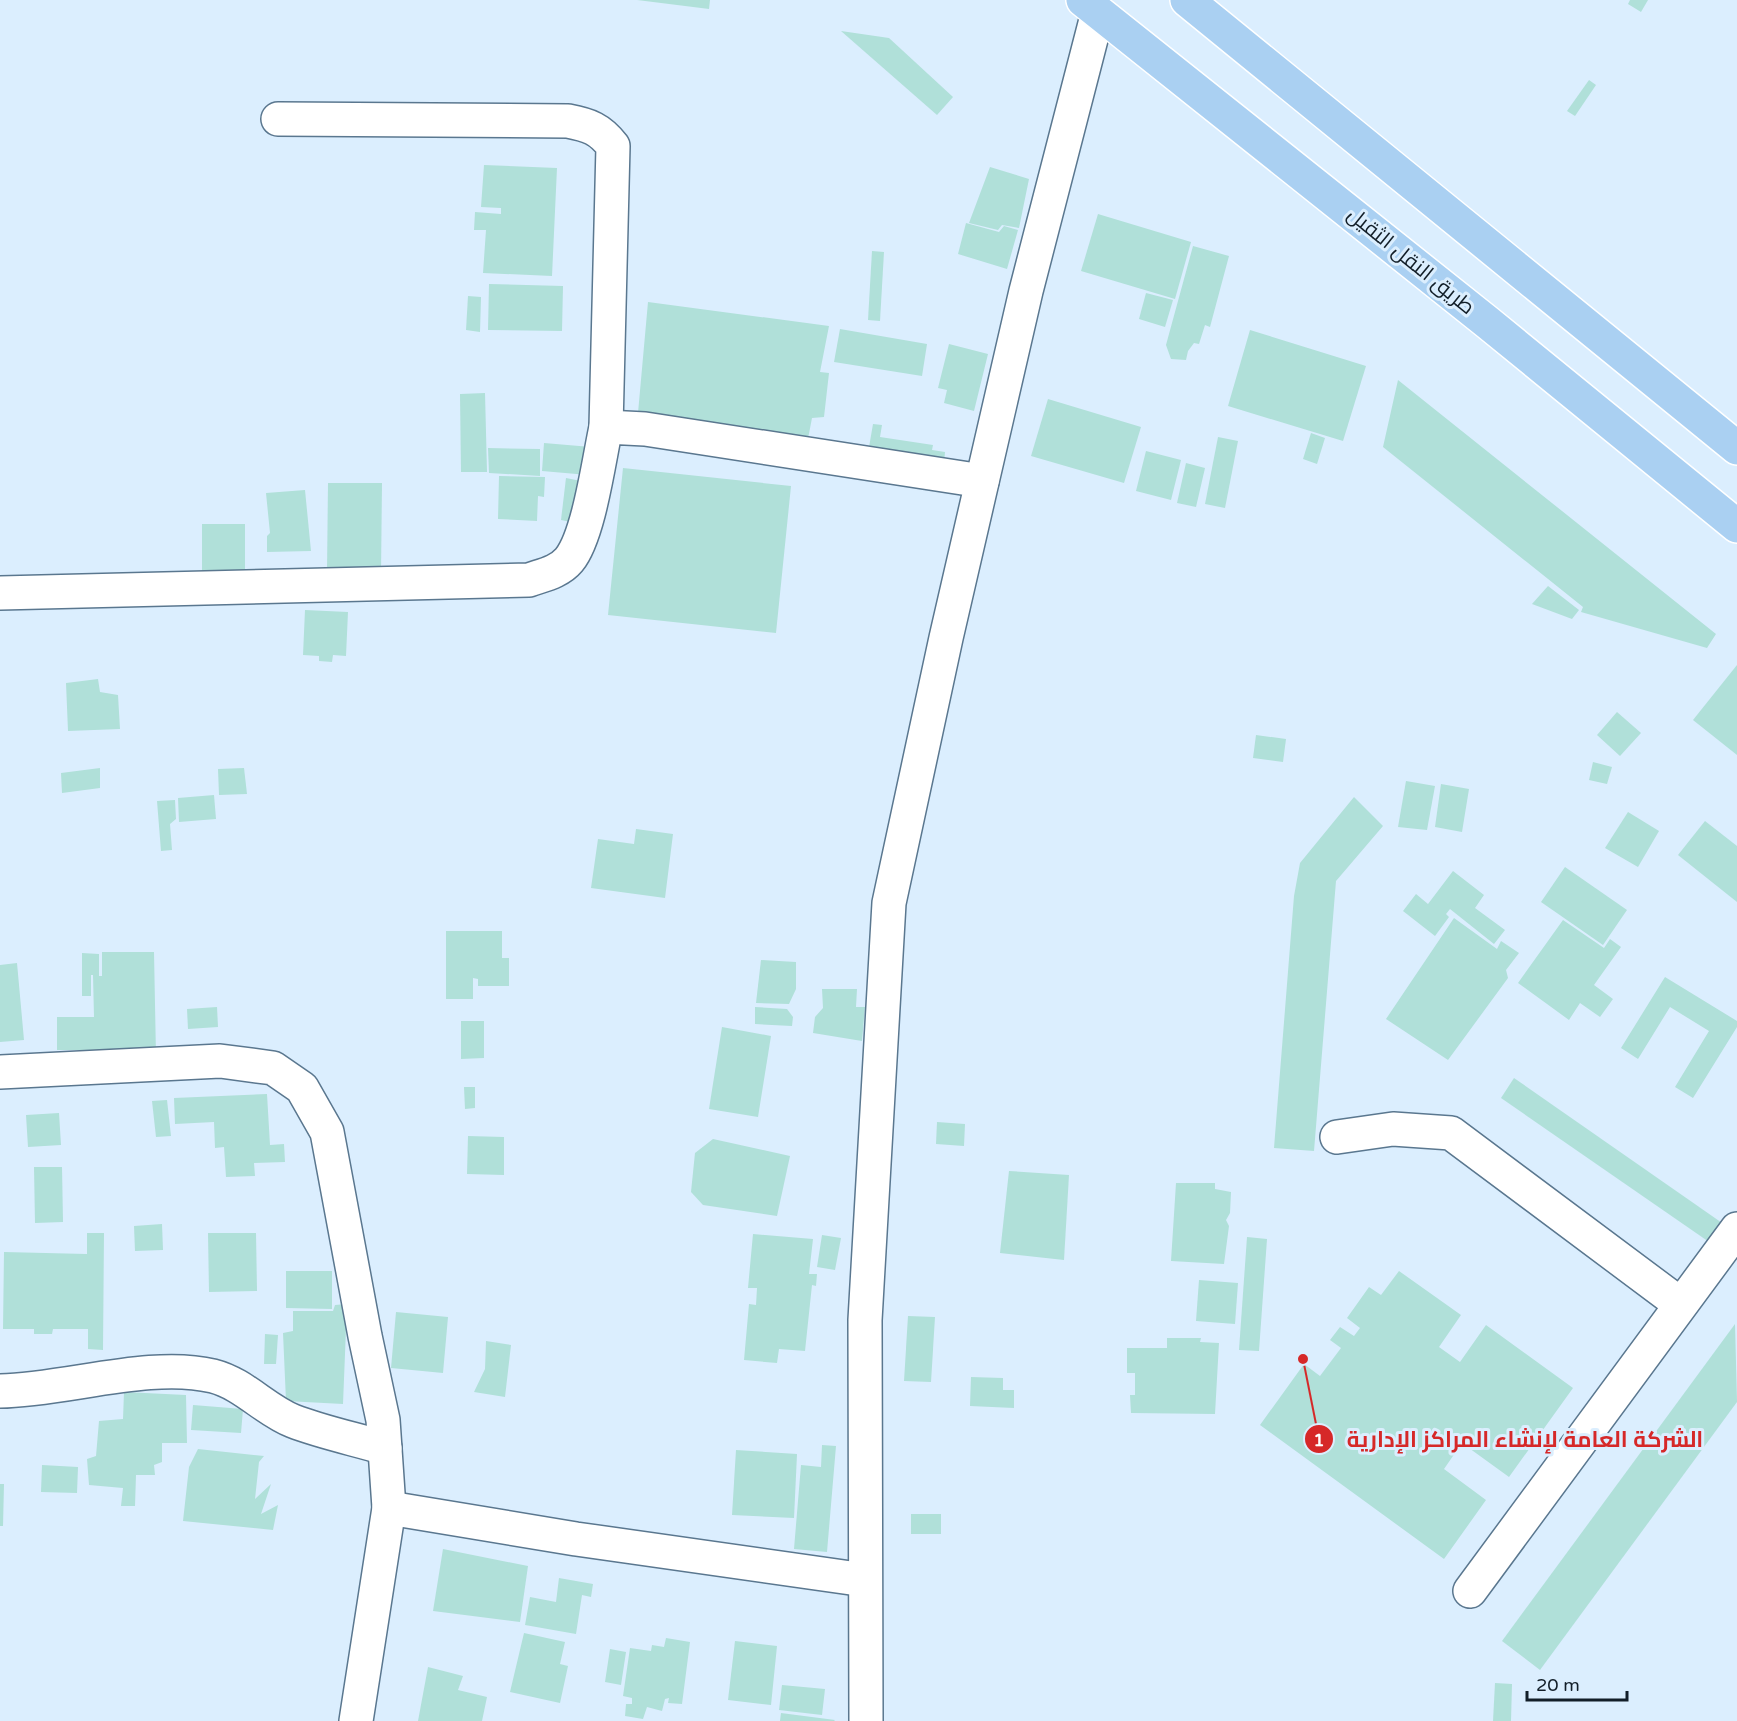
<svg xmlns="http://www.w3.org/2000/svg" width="1737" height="1721" font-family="'Varela Round',Cairo,sans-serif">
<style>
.building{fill:#b0e0d9}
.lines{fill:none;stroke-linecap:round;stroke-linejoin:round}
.minor-casing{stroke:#5a778f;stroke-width:36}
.highway-casing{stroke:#fff;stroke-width:36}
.minor{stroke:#fff;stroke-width:33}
.highway{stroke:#aad0f2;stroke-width:33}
.labels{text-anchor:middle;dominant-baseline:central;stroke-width:6;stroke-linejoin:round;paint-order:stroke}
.street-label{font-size:21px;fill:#121e28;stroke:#dbeefe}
.leader{fill:none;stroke:#d62828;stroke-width:2}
.callout-dot{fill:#d62828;stroke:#dbeefe;stroke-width:2}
.mark-label{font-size:18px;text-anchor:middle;font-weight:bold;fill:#fff}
.callout-label{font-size:22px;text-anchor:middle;font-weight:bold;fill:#d62828;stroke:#dbeefe;stroke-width:6;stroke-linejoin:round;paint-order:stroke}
</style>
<rect width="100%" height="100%" fill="#dbeefe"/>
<g class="building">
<path d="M637,0H710L709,9Z"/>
<path d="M1630,0H1648L1641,12L1628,4Z"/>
<path d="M841,31L889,38L953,97L937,115Z"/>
<path d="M1589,80L1596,85L1575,116L1567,111Z"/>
<path d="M484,165L557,168L552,276L483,273L486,230H474L475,212L501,214V208L481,207Z"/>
<path d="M990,167L1029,179L1019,228L1002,225L998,230L969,223Z"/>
<path d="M1098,214L1191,242L1175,299L1081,271Z"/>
<path d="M966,223L999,232L1004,226L1018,230L1007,269L958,254Z"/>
<path d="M1193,246L1229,256L1210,327L1205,325L1199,344L1194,343L1188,351L1186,360L1171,359L1166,345Z"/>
<path d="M872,251L884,252L880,321L868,320Z"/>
<path d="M489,284L563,286L562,331L488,330Z"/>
<path d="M1146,293L1173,300L1165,327L1139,319Z"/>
<path d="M468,296L481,297L480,332L466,330Z"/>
<path d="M648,302L829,326L820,372L829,373L824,417L812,418L806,449L638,413Z"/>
<path d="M840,329L927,344L922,376L834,362Z"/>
<path d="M1250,330L1366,366L1343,441L1228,406Z"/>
<path d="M949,344L988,354L974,411L944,403L947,390L938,388Z"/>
<path d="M1398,380L1716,634L1707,648L1581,612L1583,607L1383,447Z"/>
<path d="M485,393L487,472H461L460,394Z"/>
<path d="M1048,399L1141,427L1124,483L1031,456Z"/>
<path d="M873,424L882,425L880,437L933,445L932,450L945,452L944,465L868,453Z"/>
<path d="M1311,433L1325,438L1317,464L1303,459Z"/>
<path d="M1218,437L1238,441L1225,508L1205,504Z"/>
<path d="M544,443L591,447L588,475L542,471Z"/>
<path d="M488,448L540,449V476L489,473Z"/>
<path d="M1146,451L1181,460L1171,500L1136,491Z"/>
<path d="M1186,463L1205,468L1196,507L1177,503Z"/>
<path d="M623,468L791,486L776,633L608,615Z"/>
<path d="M499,476L545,477L544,497L538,496L537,521L498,519Z"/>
<path d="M566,478L581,481L576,523L561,520Z"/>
<path d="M328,483H382L381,573L327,572Z"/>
<path d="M305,490L311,551L267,552V536L270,533L266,493Z"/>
<rect x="202" y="524" width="43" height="51"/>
<path d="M1548,586L1579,610L1572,619L1532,604Z"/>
<path d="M305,610L348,612L346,656L333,655L332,662L319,661V656L303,655Z"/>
<path d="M1737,665V755L1693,720Z"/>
<path d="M98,679L100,692L118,695L120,729L68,731L66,683Z"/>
<path d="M1617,712L1641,733L1620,756L1597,735Z"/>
<path d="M1256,735L1286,739L1283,762L1253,758Z"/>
<path d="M1593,762L1612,767L1607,784L1589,780Z"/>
<path d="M100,768V788L62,793L61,773Z"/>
<path d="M244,768L247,794L219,795L218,769Z"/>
<path d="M1406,781L1435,786L1427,830L1398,827Z"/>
<path d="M1441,784L1469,789L1462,832L1435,827Z"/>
<path d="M214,795L216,819L179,822L178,798Z"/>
<path d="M1354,797L1383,826L1336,881L1314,1151L1274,1148L1294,896L1300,863Z"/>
<path d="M175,800L176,819L170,824L172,850L161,851L157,801Z"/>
<path d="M1628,812L1659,831L1638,867L1605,848Z"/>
<path d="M1705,821L1737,846V902L1678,855Z"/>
<path d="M636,829L673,834L665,898L591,888L598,839L634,844Z"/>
<path d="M1565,867L1627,910L1603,945L1541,902Z"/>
<path d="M1453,871L1484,895L1475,908L1505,930L1494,944L1450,909L1446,914L1449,917L1435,936L1403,911L1416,894L1428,904Z"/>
<path d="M1454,918L1497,949L1501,941L1519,953L1506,970L1508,978L1448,1060L1386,1019Z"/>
<path d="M1563,920L1604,948L1610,939L1621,947L1594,985L1613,999L1600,1017L1580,1003L1569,1020L1518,983Z"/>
<path d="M446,931H502V958H509V986H478V979L473,978V999H446Z"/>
<path d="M102,952H154L156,1056L96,1057V1050H57V1017H94L93,975H91V996H82V953L99,954V976H102Z"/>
<path d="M761,960L796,962V989L789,1004L756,1003Z"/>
<path d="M17,963L24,1040L0,1042V965Z"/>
<path d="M1665,977L1737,1021V1027L1693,1098L1675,1087L1709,1031L1670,1007L1638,1059L1621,1048Z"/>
<path d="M822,989H857L856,1007H865L862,1041L813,1033L815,1017L823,1008Z"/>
<path d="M217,1007L218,1027L188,1029L187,1009Z"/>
<path d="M755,1007L787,1009L793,1017L792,1026L755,1024Z"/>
<path d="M461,1021H484V1058L461,1059Z"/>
<path d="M722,1027L771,1036L758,1117L709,1109Z"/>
<path d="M1514,1078L1725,1225L1712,1244L1501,1098Z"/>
<path d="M464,1087H475V1108L465,1109Z"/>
<path d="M267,1094L270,1145L284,1144L285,1162L254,1163L255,1176L226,1177L224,1147L215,1148L214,1122L175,1124L174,1098Z"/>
<path d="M167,1100L171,1136L156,1137L152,1101Z"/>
<path d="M59,1113L61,1145L28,1147L26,1115Z"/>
<path d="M937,1122L965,1124L964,1146L936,1144Z"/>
<path d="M468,1136L504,1137V1175L467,1174Z"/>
<path d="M713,1139L790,1156L777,1216L703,1205L691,1192L695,1153Z"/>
<path d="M34,1167H62L63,1222L35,1223Z"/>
<path d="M1009,1171L1069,1175L1064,1260L1000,1253Z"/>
<path d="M1176,1183H1215V1189L1231,1192L1230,1213L1226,1220L1229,1226L1224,1264L1171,1261Z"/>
<path d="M162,1224L163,1250L135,1251L134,1226Z"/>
<path d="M87,1233H104L103,1350L88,1349V1329H53L52,1334H34V1329H3L4,1252L87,1254Z"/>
<path d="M208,1233H256L257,1291L209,1292Z"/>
<path d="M753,1234L813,1239L809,1274H817L816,1286L812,1285L805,1351L779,1349L777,1363L744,1360L749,1304L756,1305L757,1288H748Z"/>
<path d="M822,1235L841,1238L835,1270L817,1267Z"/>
<path d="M1247,1237L1267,1239L1259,1351L1239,1350Z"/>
<path d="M286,1271H332V1309L286,1308Z"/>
<path d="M1399,1271L1461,1315L1439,1347L1460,1362L1486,1325L1573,1388L1509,1477L1462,1443L1444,1469L1486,1500L1444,1559L1260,1425L1304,1364L1320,1376L1341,1348L1330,1340L1340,1327L1354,1336L1360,1328L1347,1318L1369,1287L1381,1295Z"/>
<path d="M1199,1280L1238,1283L1235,1324L1196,1321Z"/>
<path d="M347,1304L343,1404L286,1401L283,1333L293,1331V1311H333L335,1305Z"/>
<path d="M396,1312L448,1317L443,1373L391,1368Z"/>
<path d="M908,1316L935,1317L931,1382L904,1381Z"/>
<path d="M1735,1324L1737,1402L1540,1670L1502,1641Z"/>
<path d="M265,1334L278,1335L276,1364H264Z"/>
<path d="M1167,1338H1201L1200,1342L1219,1343L1215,1414L1131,1413L1130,1395H1135V1373H1127V1348H1167Z"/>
<path d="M486,1341L511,1345L505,1397L474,1392L485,1369Z"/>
<path d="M971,1377L1003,1378V1390H1014V1408L970,1406Z"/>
<path d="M124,1392L186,1395L187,1443H162V1462L154,1465L155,1475H136L135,1506H121L123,1488L89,1485L87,1459L96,1456L99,1421L123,1419Z"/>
<path d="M193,1405L243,1409L241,1433L191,1430Z"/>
<path d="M822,1445L836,1446L827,1552L794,1549L801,1465L821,1467Z"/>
<path d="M198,1449L264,1456L259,1462L255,1499L271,1484L261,1514L278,1505L273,1530L183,1521L189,1467Z"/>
<path d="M736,1450L797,1454L794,1518L732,1515Z"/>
<path d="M42,1465L78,1467L77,1493L41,1492Z"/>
<path d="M0,1484H4L3,1526H0Z"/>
<rect x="911" y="1514" width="30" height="20"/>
<path d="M443,1549L528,1566L520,1622L433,1611Z"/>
<path d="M559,1578L593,1584L591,1597L582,1595L576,1634L525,1625L530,1597L556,1602Z"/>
<path d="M524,1633L565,1642L560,1664L568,1666L560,1703L510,1692Z"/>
<path d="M666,1638L690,1642L682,1704L668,1703L669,1698L665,1699L662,1711L647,1707L643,1719L625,1716L626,1704H632V1698L623,1696L630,1648L651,1651L652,1645L664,1647Z"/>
<path d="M735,1641L777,1646L771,1705L728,1700Z"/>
<path d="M610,1649L626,1652L621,1685L605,1682Z"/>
<path d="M428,1667L463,1676L458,1690L487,1697L482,1721H418Z"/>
<path d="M1495,1683L1512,1684L1511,1721H1493Z"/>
<path d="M782,1685L825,1689L822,1715L779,1710Z"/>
<path d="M781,1713L835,1720L834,1721H780Z"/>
</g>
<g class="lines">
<defs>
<g id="minor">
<path d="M278,119L568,121C589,125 600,129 613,146L606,427"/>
<path d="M0,593L529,580C543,575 559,572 569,560C589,536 599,459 606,427L645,429L982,481"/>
<path d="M0,1072L220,1061L273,1068L302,1088L327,1132L365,1336L383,1420L389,1508L356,1721"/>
<path d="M1337,1137L1393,1129L1451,1133L1680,1304"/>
<path d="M0,1391C66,1390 150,1361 213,1376C244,1384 265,1410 293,1421C321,1432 355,1439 385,1448"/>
<path d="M389,1508L576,1539L865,1580"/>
<path d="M1470,1591L1737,1229"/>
<path d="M866,1721L865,1320L889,903L946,638L1026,291L1098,12"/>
</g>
<g id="highway">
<path d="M1083,0L1487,322L1737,526"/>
<path d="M1187,0L1737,448"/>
</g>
</defs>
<use href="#minor" class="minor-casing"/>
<use href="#highway" class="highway-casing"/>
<use href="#minor" class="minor"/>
<use href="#highway" class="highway"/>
</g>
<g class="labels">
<g class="street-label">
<text transform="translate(1411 261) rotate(39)">طريق النقل الثقيل</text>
</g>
</g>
<path class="leader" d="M1303 1359L1319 1439"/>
<g class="callout-dot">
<circle cx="1303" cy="1359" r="6"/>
<circle cx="1319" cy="1439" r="15"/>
</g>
<g class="mark-label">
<text x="1319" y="1446">1</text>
</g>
<g class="callout-label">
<text x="1525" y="1447">الشركة العامة لإنشاء المراكز الإدارية</text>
</g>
<path d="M1527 1691v9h100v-9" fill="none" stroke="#121e28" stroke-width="3"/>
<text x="1536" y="1691" font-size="18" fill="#121e28" stroke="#dbeefe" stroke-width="4.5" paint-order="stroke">20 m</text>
</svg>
